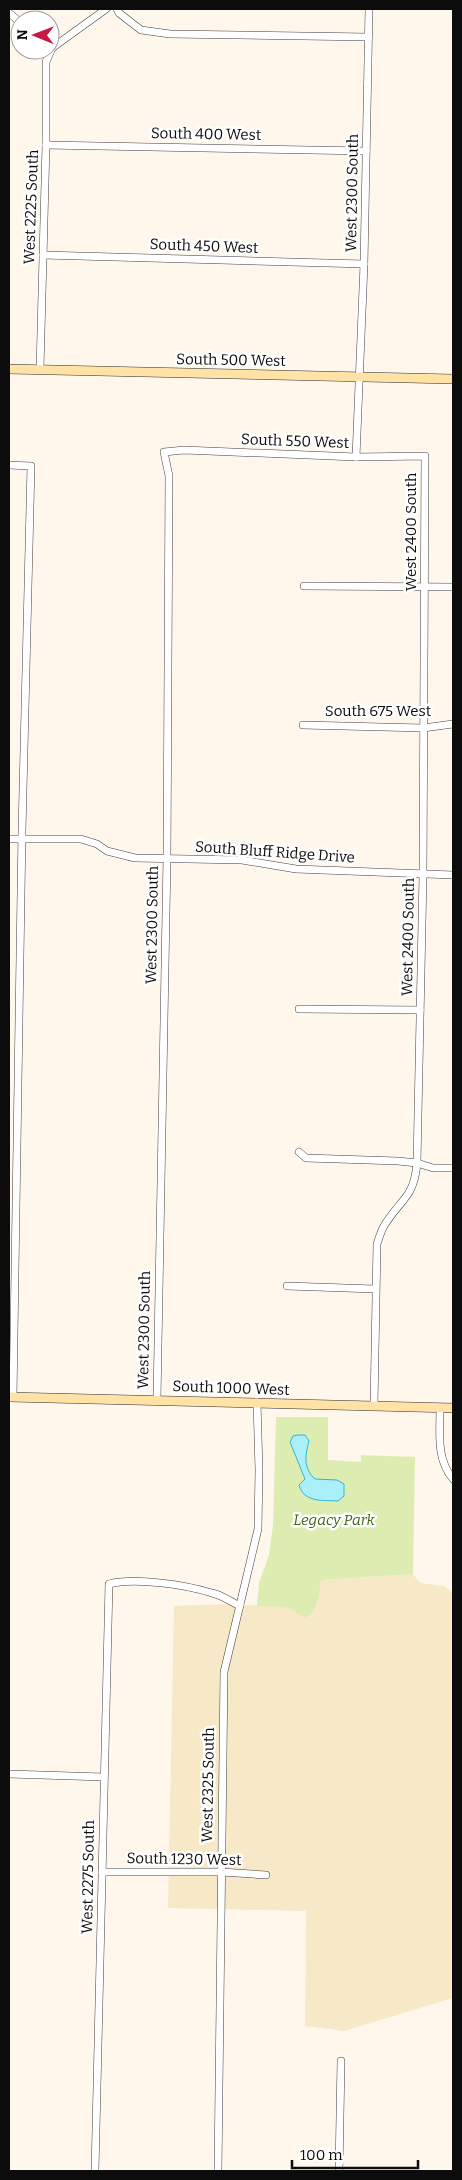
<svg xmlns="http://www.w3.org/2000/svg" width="462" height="2180" font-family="Bitter,serif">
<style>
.farmland{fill:#f7e9c8}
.green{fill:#ddecb1}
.water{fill:#abeffb;stroke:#2cb9d8}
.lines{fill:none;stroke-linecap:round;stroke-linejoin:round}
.street-casing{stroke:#3f3f3f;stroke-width:8}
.secondary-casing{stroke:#2e2e2e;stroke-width:10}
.street{stroke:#fff;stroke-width:7}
.secondary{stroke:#ffe2a6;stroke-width:9}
.labels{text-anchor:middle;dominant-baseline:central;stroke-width:5;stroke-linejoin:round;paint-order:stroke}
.street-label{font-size:15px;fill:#0c0c0c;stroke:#fff}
.park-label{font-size:15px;font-style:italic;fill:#3a6817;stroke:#fff}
</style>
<rect width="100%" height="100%" fill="#fff7eb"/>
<path class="farmland" d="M413,1574L420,1583L444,1586L453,1593V1998L344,2031L305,2026L306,1911L168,1908L174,1606L230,1604L286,1607L305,1618L317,1605L321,1580Z"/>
<path class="green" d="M276,1417H328V1460L361,1462V1455L415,1457L413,1574L321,1580C319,1594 319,1611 305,1618L286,1607L257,1606L259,1583L269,1555L273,1525Z"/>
<path class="water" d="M298,1435H305L309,1441C305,1456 303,1468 315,1479L337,1480L344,1484V1496L338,1501C323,1500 304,1503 299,1485L305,1479L290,1442L293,1436Z"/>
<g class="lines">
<defs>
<g id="street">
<path d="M117,9L119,13L141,30L170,34L368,37"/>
<path d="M9,13L20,22"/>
<path d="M52,48L106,9"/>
<path d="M46,145L366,151"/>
<path d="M43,255L364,264"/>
<path d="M40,369L46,145V62L52,48"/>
<path d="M356,457L364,264L369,9"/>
<path d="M9,465L31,466L22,831L13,1397"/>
<path d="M304,586L453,587"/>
<path d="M303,725L423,728L453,724"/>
<path d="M9,839H81L97,844L107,851L135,858L242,860L296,869L453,875"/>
<path d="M299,1009L420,1010"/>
<path d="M299,1152L306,1158L398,1161L417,1163L433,1168H453"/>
<path d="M287,1286L375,1289"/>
<path d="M157,1399L167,859L169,476L164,452L184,450L356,457L425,456L423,875L417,1163C414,1199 400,1199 384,1226C381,1231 379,1238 377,1244L374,1406"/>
<path d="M440,1408C440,1433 436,1459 453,1479"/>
<path d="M9,1774L104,1777"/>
<path d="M102,1872H221L266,1875"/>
<path d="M95,2171L109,1584C135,1577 186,1585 212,1593C222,1595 231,1602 240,1606"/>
<path d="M218,2171L224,1672L258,1529L259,1470L257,1402"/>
<path d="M339,2171L341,2061"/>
</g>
<g id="secondary">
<path d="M9,369L453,379"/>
<path d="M9,1397L453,1408"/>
</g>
</defs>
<use href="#street" class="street-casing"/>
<use href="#secondary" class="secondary-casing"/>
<use href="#street" class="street"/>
<use href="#secondary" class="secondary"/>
</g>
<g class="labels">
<g class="street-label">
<text transform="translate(206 134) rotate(1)">South 400 West</text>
<text transform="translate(352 193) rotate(-89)">West 2300 South</text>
<text transform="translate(31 207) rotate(-88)">West 2225 South</text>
<text transform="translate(204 246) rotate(2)">South 450 West</text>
<text transform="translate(231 360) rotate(1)">South 500 West</text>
<text transform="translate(295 441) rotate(2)">South 550 West</text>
<text transform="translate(411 532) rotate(-90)">West 2400 South</text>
<text x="378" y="711">South 675 West</text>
<text transform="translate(275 852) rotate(4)">South Bluff Ridge Drive</text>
<text transform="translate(152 925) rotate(-89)">West 2300 South</text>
<text transform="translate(408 937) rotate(-89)">West 2400 South</text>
<text transform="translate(144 1330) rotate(-89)">West 2300 South</text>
<text transform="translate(231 1388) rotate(2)">South 1000 West</text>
<text transform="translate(208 1785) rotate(-89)">West 2325 South</text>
<text transform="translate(184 1859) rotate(1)">South 1230 West</text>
<text transform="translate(88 1877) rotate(-89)">West 2275 South</text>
</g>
<g class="park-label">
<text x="334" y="1520">Legacy Park</text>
</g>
</g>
<rect width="462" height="2180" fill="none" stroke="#0c0c0c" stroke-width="20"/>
<g transform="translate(35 35) rotate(271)"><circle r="24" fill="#ffffff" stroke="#9e9e9e"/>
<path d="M0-4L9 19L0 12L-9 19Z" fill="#c71947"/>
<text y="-8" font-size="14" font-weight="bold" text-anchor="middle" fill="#0c0c0c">N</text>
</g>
<path d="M292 2160v8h126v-8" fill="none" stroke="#0c0c0c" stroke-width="2.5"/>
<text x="300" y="2160" font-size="15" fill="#0c0c0c" stroke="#ffffff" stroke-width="4" paint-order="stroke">100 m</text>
</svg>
